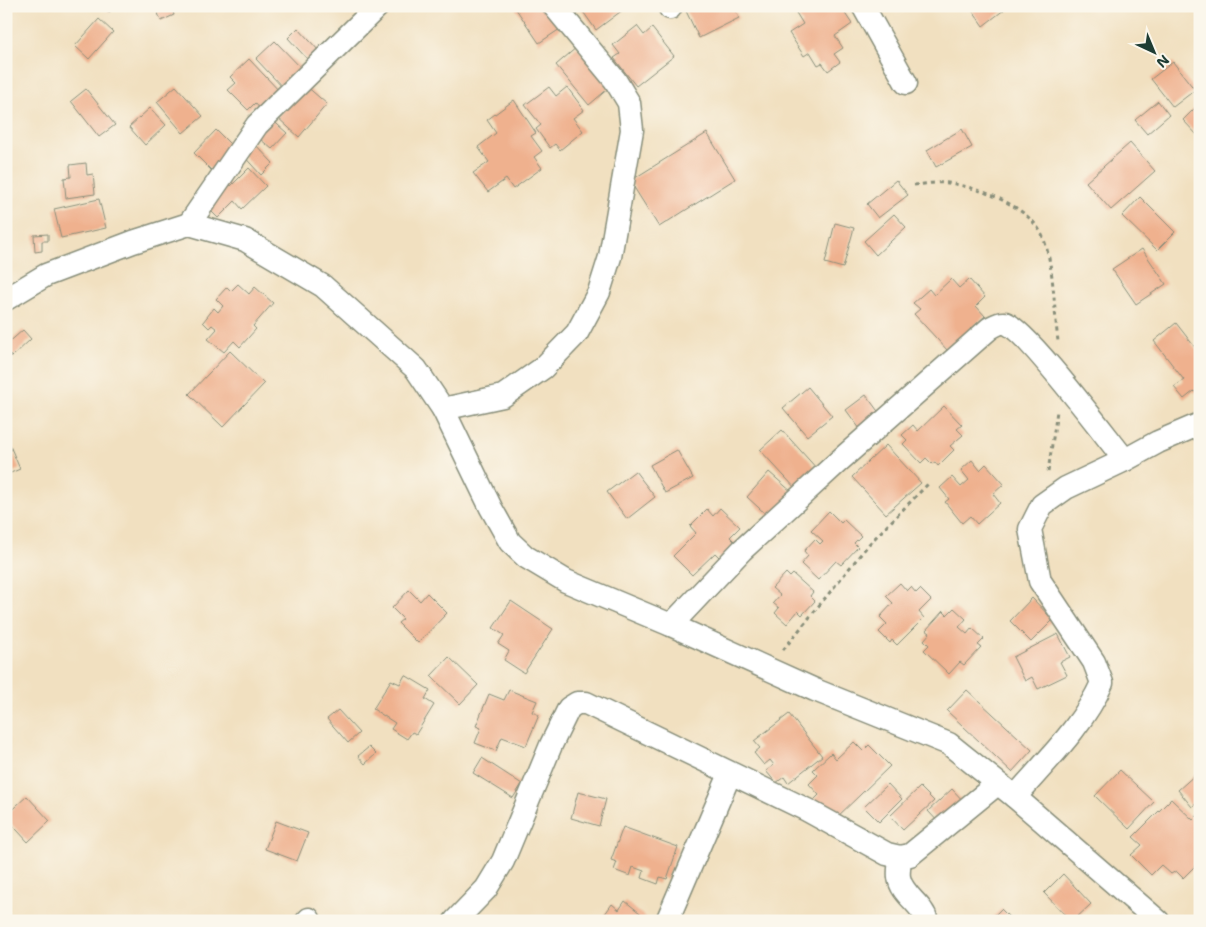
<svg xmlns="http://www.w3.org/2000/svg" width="1206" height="927" font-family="'Shantell Sans',sans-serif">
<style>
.building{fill:#efb18e}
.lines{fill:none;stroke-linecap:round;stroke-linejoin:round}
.minor-casing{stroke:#888e7a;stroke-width:25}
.path{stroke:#888e7a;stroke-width:3;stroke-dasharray:4 4;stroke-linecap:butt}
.minor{stroke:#fff;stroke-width:22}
</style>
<rect width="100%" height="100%" fill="#fbf7ec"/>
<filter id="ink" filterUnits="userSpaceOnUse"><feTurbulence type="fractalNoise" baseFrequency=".02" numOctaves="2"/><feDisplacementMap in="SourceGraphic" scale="10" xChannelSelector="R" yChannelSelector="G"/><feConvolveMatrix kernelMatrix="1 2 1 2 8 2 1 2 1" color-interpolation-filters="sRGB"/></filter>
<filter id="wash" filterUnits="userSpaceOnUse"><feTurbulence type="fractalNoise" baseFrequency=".0096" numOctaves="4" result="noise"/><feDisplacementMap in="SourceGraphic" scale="20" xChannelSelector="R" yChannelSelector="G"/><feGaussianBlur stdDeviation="1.12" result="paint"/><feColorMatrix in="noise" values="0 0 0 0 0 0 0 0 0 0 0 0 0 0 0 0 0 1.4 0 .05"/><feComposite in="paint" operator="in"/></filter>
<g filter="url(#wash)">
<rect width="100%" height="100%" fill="#f1e0c0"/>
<g id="blocks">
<g class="building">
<path d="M105,6H117L109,12Z"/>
<path d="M159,6H171L174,15L161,21L156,8Z"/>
<path d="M514,6H544L560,29L539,43Z"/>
<path d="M579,6H628L596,30Z"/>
<path d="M691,6H733L739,18L699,38L685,9Z"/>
<path d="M801,6H840L852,24L835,36L843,48L834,54L840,62L828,71L822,63L818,65L810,52L804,56L789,33L803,24L795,11Z"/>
<path d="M969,6H1009L983,26Z"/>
<path d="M99,19L113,32L89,59L75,46Z"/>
<path d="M637,26L644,35L652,28L674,56L636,86L614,58L620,54L613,45Z"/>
<path d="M298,28L320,52L309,61L288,38Z"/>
<path d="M275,41L305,72L285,90L256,59Z"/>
<path d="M577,47L610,87L589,105L556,65Z"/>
<path d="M249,59L282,94L263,112L255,103L248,110L228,90L236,83L230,77Z"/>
<path d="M1173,62L1195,90L1173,107L1151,79Z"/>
<path d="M305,85L327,104L299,137L277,117Z"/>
<path d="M176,86L203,116L183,133L157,102Z"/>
<path d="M549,87L556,96L567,87L584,110L573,118L583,131L560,150L555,144L550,148L536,129L541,125L525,105Z"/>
<path d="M86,89L115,125L99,137L71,101Z"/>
<path d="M514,100L536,133L531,136L542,151L534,157L542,168L513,189L506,179L488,192L473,173L489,162L478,147L496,133L487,120Z"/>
<path d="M1158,101L1169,115L1147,134L1135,120Z"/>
<path d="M1200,103V138L1183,120Z"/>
<path d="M150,108L166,125L145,145L129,127Z"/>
<path d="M269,117L287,133L272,149L254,134Z"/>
<path d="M962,129L972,147L936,167L927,150Z"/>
<path d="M216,130L233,147L211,170L194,153Z"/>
<path d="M707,133L735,179L659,227L630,181Z"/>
<path d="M253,142L273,163L261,175L241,153Z"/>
<path d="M1130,143L1155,171L1111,210L1086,182Z"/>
<path d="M86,163L87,175L93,174L95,194L66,198L64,178L71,177L70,165Z"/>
<path d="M249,168L266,186L242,209L235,201L218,218L203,203L226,181L231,186Z"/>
<path d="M896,180L908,195L878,218L867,204Z"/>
<path d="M1140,197L1175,232L1157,250L1122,216Z"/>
<path d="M99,199L106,228L61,238L54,209Z"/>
<path d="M894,214L906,227L876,255L864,241Z"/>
<path d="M835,223L854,228L843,268L825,263Z"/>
<path d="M48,234V241H42V251L35,252L34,235Z"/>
<path d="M1142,249L1166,284L1136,304L1112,269Z"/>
<path d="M951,279L959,288L969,279L985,297L976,306L985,316L948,351L914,314L920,309L913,303L929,289L934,295Z"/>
<path d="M238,284L249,294L255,287L273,303L253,326L256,329L240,347L234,341L224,352L208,339L217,329L212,325L209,328L203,322L214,308L218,312L223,306L216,299L227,287L231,291Z"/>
<path d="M1176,323L1197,350L1200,348V390L1196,393L1194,391L1184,399L1174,387L1184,380L1154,341Z"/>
<path d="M23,330L31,339L12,357L6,351V345Z"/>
<path d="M230,351L264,384L223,427L189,394Z"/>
<path d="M808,387L832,416L807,436L783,408Z"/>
<path d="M866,395L880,414L860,429L846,410Z"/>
<path d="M944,406L962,425L957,429L963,435L950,446L954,450L938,466L935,462L932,464L926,458L921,463L903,444L907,440L902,435L913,425L918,431Z"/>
<path d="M782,430L818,470L797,490L760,450Z"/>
<path d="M8,441L20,469L6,475V442Z"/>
<path d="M886,445L921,483L886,514L852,477Z"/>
<path d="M677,450L693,478L665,493L650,465Z"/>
<path d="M972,460L980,470L986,464L1004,484L993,494L1000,503L977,524L970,516L962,523L945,502L949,499L940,488L952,477L961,487L969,480L961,470Z"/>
<path d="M635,471L655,497L627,519L607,492Z"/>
<path d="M769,472L793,493L770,518L747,497Z"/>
<path d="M720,508L740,527L730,537L736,543L721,559L715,553L692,575L673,556L696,533L690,526L707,509L713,516Z"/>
<path d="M829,511L841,523L844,520L861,536L854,543L858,547L841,565L836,561L818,580L801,564L808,556L804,551L815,539L820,544L823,541L811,530Z"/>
<path d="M786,573L790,577L793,574L813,592L810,596L815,601L802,615L798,611L787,624L775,613L779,608L773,603L780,595L772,588Z"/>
<path d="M900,583L907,591L911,587L916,593L920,589L931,600L919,612L924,618L897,645L892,640L890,643L879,632L887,624L880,617L893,603L886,596Z"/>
<path d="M409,590L420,601L427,593L447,613L418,643L398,623L403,619L392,608Z"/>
<path d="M1032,598L1053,620L1031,642L1010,621Z"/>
<path d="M511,601L553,629L524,673L504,660L509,651L498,644L504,635L493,628Z"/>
<path d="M954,608L966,619L959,627L967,634L972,628L984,639L978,645L981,647L964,665L960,662L949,674L924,650L929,645L924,640L930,633L926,630L943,611L947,615Z"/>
<path d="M1058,634L1070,657L1060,662L1067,675L1038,689L1032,677L1025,681L1013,657Z"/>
<path d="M449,657L478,685L460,704L431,676Z"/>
<path d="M405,675L430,690L425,699L434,705L416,734L412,732L407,739L391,729L395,723L373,709L391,680L400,684Z"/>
<path d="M509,690L537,701L532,712L539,715L526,746L502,737L496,751L475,743L481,728L476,726L489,694L504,700Z"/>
<path d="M967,690L1032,750L1012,772L947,711Z"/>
<path d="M338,710L359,733L348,743L327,719Z"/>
<path d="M789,714L822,756L788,783L784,777L776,783L766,771L774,765L770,760L764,765L754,753L760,748L754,741Z"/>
<path d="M854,742L863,751L869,745L890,766L833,821L814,800L819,795L809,784L818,775L813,770L831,753L836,759Z"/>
<path d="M369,747L376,754L365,764L358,756Z"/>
<path d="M482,758L522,784L513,798L473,773Z"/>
<path d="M1120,770L1154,802L1129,829L1095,796Z"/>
<path d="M1196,774L1200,778V800L1192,807L1178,790Z"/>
<path d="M888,784L902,799L879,822L864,807Z"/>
<path d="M920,787L934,801L903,830L890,816Z"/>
<path d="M952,789L965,803L941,825L928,811Z"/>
<path d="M578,792L606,799L599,826L571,818Z"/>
<path d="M27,796L50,821L28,842L6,818V815Z"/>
<path d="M1171,799L1193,820L1200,813V861L1183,878L1176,871L1171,874L1161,865L1151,875L1131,855L1142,845L1133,837Z"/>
<path d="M276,821L308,833L297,861L265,849Z"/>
<path d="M623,827L678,847L667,879L660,877L658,884L642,878L644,871L633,867L630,876L614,870L617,862L611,860Z"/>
<path d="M1063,874L1091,904L1073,921H1071L1044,893Z"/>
<path d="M625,901L650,921H600L612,904L619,910Z"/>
<path d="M1001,909L1013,921H989Z"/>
</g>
</g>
</g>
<g filter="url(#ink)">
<use href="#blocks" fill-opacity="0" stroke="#888e7a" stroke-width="1"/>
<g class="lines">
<defs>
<g id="minor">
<path d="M669,6L670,8"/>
<path d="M863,6L906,83"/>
<path d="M189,224L257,125L378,6"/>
<path d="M6,299L46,275L133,242L189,224L245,240L323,286L416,369L443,409L491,508L510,542L526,557L566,581L671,625L815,690L949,744L1015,797L1158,921"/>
<path d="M443,409L503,396L543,368L577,333L599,292L610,257L632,130L629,103L615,80L554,6"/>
<path d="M671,625L742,550L839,461L990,328C994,326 1000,322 1005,323C1025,328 1107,438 1125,460"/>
<path d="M1015,797C1046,761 1083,726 1102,683L1094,662L1040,581L1030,529L1042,505L1066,488L1125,460L1158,442L1200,424"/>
<path d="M900,857C900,863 898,871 899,877C901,895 923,904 927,921"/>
<path d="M307,921L309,919"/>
<path d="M455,921L486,889L503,861L551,745L569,708L577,703H586L807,810L887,854L900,857L910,855L997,784"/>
<path d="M667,921L730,774"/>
</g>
</defs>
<use href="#minor" class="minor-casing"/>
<g class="path">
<path d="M914,185C925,184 937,182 948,183C978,187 1029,206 1042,235C1054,261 1054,311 1058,341"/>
<path d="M1048,472L1057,411"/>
<path d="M783,650L869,544L928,484"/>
</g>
<use href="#minor" class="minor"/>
</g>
</g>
<rect width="1206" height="927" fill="none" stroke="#fbf7ec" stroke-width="25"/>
<g transform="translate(1154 52) rotate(136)" stroke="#fbf7ec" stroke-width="4" paint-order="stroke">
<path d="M0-4L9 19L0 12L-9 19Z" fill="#1f3d34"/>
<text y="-8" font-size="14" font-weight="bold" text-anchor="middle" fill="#1f3d34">N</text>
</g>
</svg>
